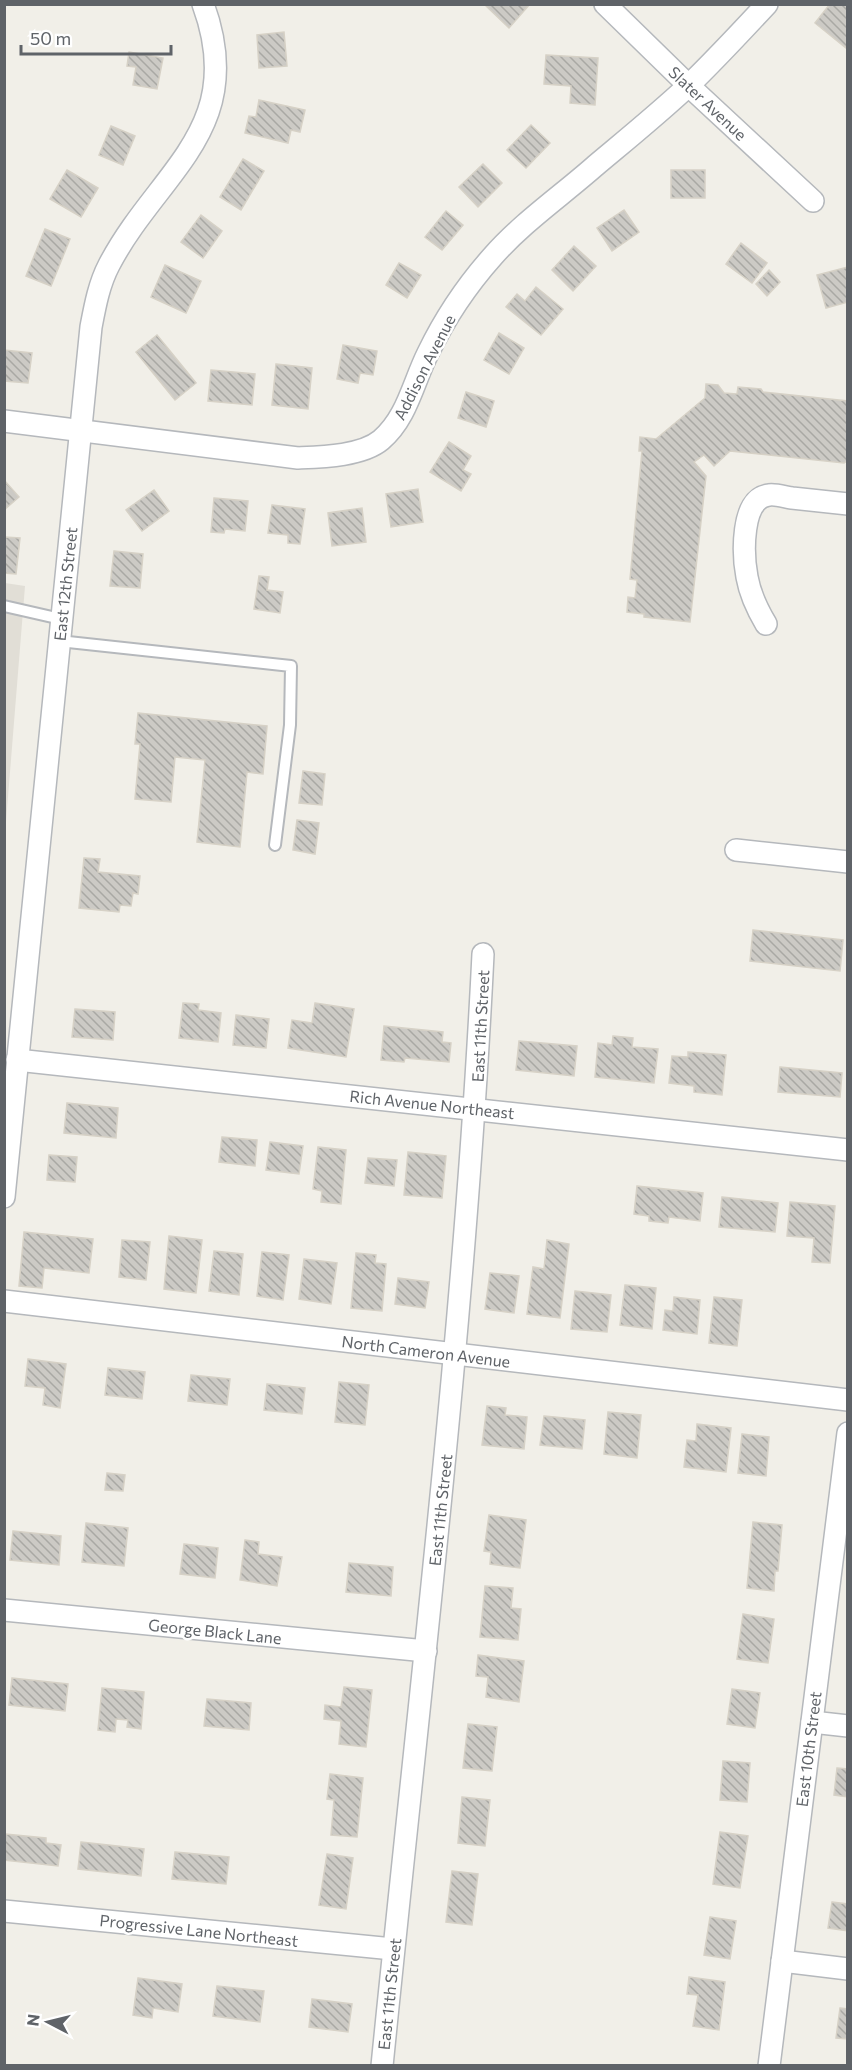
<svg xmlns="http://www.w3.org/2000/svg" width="852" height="2070" font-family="Commissioner,sans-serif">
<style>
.education{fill:#e1ded6}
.building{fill:url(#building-back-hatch);stroke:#d6d1c6;stroke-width:1.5}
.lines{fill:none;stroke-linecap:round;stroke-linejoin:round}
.service-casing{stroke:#b5b8bc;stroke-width:14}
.minor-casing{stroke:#b5b8bc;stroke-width:24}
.service{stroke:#fff;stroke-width:10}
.minor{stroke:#fff;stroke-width:21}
.labels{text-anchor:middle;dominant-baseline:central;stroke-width:5;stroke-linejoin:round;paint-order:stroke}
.street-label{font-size:16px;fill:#5f6368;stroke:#fff}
</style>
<defs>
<pattern id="building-back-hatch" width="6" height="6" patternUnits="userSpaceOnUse" patternTransform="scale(1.5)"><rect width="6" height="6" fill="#cccac5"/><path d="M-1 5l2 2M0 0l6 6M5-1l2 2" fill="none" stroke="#a9a8a4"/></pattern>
</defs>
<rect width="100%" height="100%" fill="#f1efe8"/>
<path class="education" d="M5,583L25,586L5,834Z"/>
<g class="building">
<path d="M484,4H530L509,28Z"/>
<path d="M830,4L848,5V46L846,48L815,23Z"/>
<path d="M284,32L287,66L259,68L257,35Z"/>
<path d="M129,52L163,58L157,89L133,85L136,67L127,66Z"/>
<path d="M546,55L598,58L595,105L570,103L571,86L544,84Z"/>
<path d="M259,100L305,110L300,132L291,130L288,143L245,133L249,116L256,117Z"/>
<path d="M531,125L550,143L526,168L507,150Z"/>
<path d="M111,126L135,136L123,165L99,155Z"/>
<path d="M243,159L264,171L241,210L220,197Z"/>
<path d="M483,164L502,183L478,207L459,187Z"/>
<path d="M67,170L98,188L81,217L50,199Z"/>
<rect x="671" y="170" width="34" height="28"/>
<path d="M624,210L639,232L612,251L597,228Z"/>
<path d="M446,211L463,225L442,250L425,237Z"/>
<path d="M201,215L222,231L203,258L181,242Z"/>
<path d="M45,229L70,239L51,286L26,276Z"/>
<path d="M741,243L767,263L752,283L726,264Z"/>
<path d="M574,246L596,266L573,291L552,270Z"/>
<path d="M399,263L421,275L407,298L386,285Z"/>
<path d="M165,265L201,281L186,313L151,297Z"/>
<path d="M848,267V302L826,308L817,275Z"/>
<path d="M769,270L780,282L767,296L756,284Z"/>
<path d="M536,287L563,309L541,335L506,307L517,294L525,301Z"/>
<path d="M499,333L524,348L509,374L484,360Z"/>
<path d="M157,335L196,383L175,400L136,352Z"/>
<path d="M343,345L377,351L373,375L360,373L358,383L337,379Z"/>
<path d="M4,350L32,353L28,383L4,381Z"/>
<path d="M276,364L312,368L308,409L272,405Z"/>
<path d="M211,370L255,374L252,405L208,401Z"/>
<path d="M706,384L718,385L724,393L737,394L738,387L761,389L763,392L848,401V460L844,463L730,451L714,466L704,455L694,462L706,476L690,622L644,617V614L627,612L628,597L635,598L637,580L630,579L642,451H639L640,437L656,439L705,398Z"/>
<path d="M466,392L494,401L486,427L458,418Z"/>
<path d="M449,442L471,456L463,470L471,474L461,491L430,472Z"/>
<path d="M4,480L19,497L4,510Z"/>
<path d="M418,489L423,522L391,527L386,494Z"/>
<path d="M154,490L169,511L142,531L126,510Z"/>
<path d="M214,498L248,501L245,531L225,529L224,533L211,532Z"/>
<path d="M272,505L305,509L300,544L288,543V535L268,533Z"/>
<path d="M362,508L366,542L332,546L328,513Z"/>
<path d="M4,537L20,538L16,574L4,573Z"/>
<path d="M114,551L143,554L140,588L110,586Z"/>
<path d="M259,576L269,577L267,590L283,592L280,613L254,609Z"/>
<path d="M138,713L267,726L263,774L247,772L240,847L197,842L205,760L175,757L171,802L135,799L140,744H135Z"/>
<path d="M303,771L325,774L322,805L299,803Z"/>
<path d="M297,820L319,823L315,854L293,850Z"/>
<path d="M84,858L100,859L98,872L140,876L138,894L133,893L131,906L120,905L119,912L79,908Z"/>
<path d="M753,930L843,940L840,971L750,961Z"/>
<path d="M183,1003L199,1004L198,1010L221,1013L218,1042L179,1038Z"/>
<path d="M315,1003L354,1009L346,1057L288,1048L292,1020L312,1023Z"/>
<path d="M75,1009L115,1012L113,1040L72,1037Z"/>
<path d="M236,1015L269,1019L266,1048L233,1045Z"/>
<path d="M384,1026L443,1032L442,1042L451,1043L449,1062L405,1058L404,1062L381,1060Z"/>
<path d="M613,1036L633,1038L632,1047L658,1049L654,1083L595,1077L598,1043L612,1045Z"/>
<path d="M519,1041L577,1046L574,1076L516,1070Z"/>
<path d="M688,1052L726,1055L722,1095L694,1092V1086L669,1083L672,1056L688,1057Z"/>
<path d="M780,1067L842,1073L840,1097L778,1092Z"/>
<path d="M67,1103L118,1108L116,1138L64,1133Z"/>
<path d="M222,1137L257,1140L255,1166L219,1162Z"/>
<path d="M270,1142L303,1146L299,1174L266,1170Z"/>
<path d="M318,1147L346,1150L341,1204L321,1202L322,1191L313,1189Z"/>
<path d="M408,1152L446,1156L442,1198L404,1195Z"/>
<path d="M49,1155L77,1157L75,1182L47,1180Z"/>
<path d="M368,1158L397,1160L394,1186L365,1183Z"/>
<path d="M637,1186L703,1193L700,1221L669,1217L668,1223L649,1221V1216L634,1214Z"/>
<path d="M722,1197L778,1203L775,1232L719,1227Z"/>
<path d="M790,1202L835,1206L830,1263L812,1262L814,1238L787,1236Z"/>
<path d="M24,1232L93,1239L89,1273L44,1268L42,1288L19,1286Z"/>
<path d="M169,1236L202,1240L196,1293L164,1289Z"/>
<path d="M122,1240L150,1242L146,1280L119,1277Z"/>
<path d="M547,1240L569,1244L560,1318L527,1314L533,1267L544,1269Z"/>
<path d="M214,1251L243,1254L239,1295L209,1291Z"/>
<path d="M262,1252L289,1255L283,1300L257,1296Z"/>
<path d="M356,1253L376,1255L375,1263L386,1264L382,1311L351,1308Z"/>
<path d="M304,1259L337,1263L331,1304L299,1299Z"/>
<path d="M490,1273L519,1276L514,1313L485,1309Z"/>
<path d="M398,1278L429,1282L425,1308L395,1304Z"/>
<path d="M625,1285L656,1288L652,1329L620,1325Z"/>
<path d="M575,1291L611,1295L607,1332L571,1329Z"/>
<path d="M674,1297L700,1300L697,1334L663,1330L665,1310L673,1311Z"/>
<path d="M714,1297L742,1300L737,1346L709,1343Z"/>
<path d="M28,1359L66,1364L60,1408L43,1405L45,1388L25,1386Z"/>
<path d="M108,1368L145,1372L142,1399L105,1395Z"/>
<path d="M191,1375L230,1379L227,1405L188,1401Z"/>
<path d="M339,1382L369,1385L365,1425L335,1422Z"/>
<path d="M267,1384L305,1388L302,1414L264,1410Z"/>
<path d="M487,1406L506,1408L505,1415L527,1417L524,1449L482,1445Z"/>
<path d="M608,1412L641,1415L637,1458L604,1454Z"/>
<path d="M544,1416L585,1420L582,1449L540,1445Z"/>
<path d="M697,1424L731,1428L726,1472L684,1467L687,1440L696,1441Z"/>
<path d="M742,1434L769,1437L766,1476L738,1473Z"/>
<path d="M107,1473L125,1475L123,1491L105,1490Z"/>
<path d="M489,1515L526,1520L520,1568L490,1564L491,1552L484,1551Z"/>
<path d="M753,1522L782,1525L778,1571H775L774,1591L747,1588Z"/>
<path d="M86,1523L128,1528L124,1566L82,1562Z"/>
<path d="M13,1531L61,1536L59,1565L10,1560Z"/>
<path d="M245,1540L259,1542L258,1554L282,1557L277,1586L240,1580Z"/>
<path d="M184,1544L218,1548L215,1578L180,1574Z"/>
<path d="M349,1563L393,1567L391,1596L346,1592Z"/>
<path d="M485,1586L513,1588L511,1608L521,1609L518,1640L480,1637Z"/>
<path d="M743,1614L774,1619L768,1663L737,1659Z"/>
<path d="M478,1655L524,1661L519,1702L486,1697L488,1677L476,1676Z"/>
<path d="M12,1678L68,1684L65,1711L9,1705Z"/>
<path d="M344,1687L372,1690L366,1747L339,1744L341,1721L324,1719L325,1705L341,1707Z"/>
<path d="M102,1688L144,1692L141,1729L127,1727L128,1720L116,1719L115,1732L98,1730Z"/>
<path d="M732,1689L760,1693L755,1728L727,1724Z"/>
<path d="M207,1699L251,1703L249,1730L204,1726Z"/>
<path d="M468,1724L497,1727L492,1771L463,1768Z"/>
<path d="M723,1761L750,1763L747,1802L720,1800Z"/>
<path d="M837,1768L848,1769V1797L834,1795Z"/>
<path d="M330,1774L363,1778L357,1837L331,1835L334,1800L327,1799Z"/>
<path d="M462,1797L490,1800L485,1846L458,1843Z"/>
<path d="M720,1832L748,1836L740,1888L713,1884Z"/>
<path d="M5,1834L46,1838V1843L61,1845L58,1866L4,1860Z"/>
<path d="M81,1842L144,1849L141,1876L78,1869Z"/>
<path d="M175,1852L229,1857L226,1884L172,1879Z"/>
<path d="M327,1854L353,1858L346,1909L319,1905Z"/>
<path d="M452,1871L478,1874L472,1925L446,1922Z"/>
<path d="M832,1902L848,1904V1931L828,1928Z"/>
<path d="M710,1917L736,1921L730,1959L704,1955Z"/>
<path d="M689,1977L725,1982L719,2030L693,2026L698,1995L687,1994Z"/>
<path d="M138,1978L182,1984L178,2012L153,2008L152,2018L133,2015Z"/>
<path d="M217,1986L264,1991L260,2022L213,2016Z"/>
<path d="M312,1999L352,2004L348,2032L309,2027Z"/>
<path d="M840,2008L848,2009V2039L836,2038Z"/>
</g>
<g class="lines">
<defs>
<g id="service">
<path d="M4,606L61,619"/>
<path d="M59,641L291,666L290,725L275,845"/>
</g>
<g id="minor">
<path d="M605,4L688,85L813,201"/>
<path d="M4,421L298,458C321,457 362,456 381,440C407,418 413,383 428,353C444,320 468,284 493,256C523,222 561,196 595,166C626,140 658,114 688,86C715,60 741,32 767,4"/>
<path d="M766,624C757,609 750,594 747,577C743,556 740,498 769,495C776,494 785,497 792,498C811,500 829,502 848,504"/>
<path d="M736,850L848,862"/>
<path d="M17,1060L848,1150"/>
<path d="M4,1197L91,327C95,306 99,284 109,265C158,171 249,129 203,4"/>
<path d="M4,1301L848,1400"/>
<path d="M4,1610L426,1651"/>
<path d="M812,1722L848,1726"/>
<path d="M4,1911L393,1949"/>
<path d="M782,1961L848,1969"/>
<path d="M382,2066C419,1695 465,1326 483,954"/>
<path d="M769,2066L848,1433"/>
</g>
</defs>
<use href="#service" class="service-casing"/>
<use href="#minor" class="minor-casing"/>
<use href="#service" class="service"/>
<use href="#minor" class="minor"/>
</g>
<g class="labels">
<g class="street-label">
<text transform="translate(708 103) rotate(43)">Slater Avenue</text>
<text transform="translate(424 367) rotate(-63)">Addison Avenue</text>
<text transform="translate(65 584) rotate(-84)">East 12th Street</text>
<text transform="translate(480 1026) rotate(-87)">East 11th Street</text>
<text transform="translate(432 1104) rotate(6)">Rich Avenue Northeast</text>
<text transform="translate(426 1351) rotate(7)">North Cameron Avenue</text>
<text transform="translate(440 1510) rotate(-84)">East 11th Street</text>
<text transform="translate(215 1631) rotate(6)">George Black Lane</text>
<text transform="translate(808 1749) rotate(-83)">East 10th Street</text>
<text transform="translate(199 1930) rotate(6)">Progressive Lane Northeast</text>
<text transform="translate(389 1994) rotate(-84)">East 11th Street</text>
</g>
</g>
<rect width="852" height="2070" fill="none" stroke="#5f6368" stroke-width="12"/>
<g transform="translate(48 2022) rotate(277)" stroke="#ffffff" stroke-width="4.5" paint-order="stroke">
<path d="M0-4.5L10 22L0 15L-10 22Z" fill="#5f6368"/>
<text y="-9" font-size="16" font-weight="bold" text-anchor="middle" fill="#5f6368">N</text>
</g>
<path d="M21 45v9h150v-9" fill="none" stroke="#5f6368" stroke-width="3"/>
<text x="30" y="45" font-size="18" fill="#5f6368" stroke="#ffffff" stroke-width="4.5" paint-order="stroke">50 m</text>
</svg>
